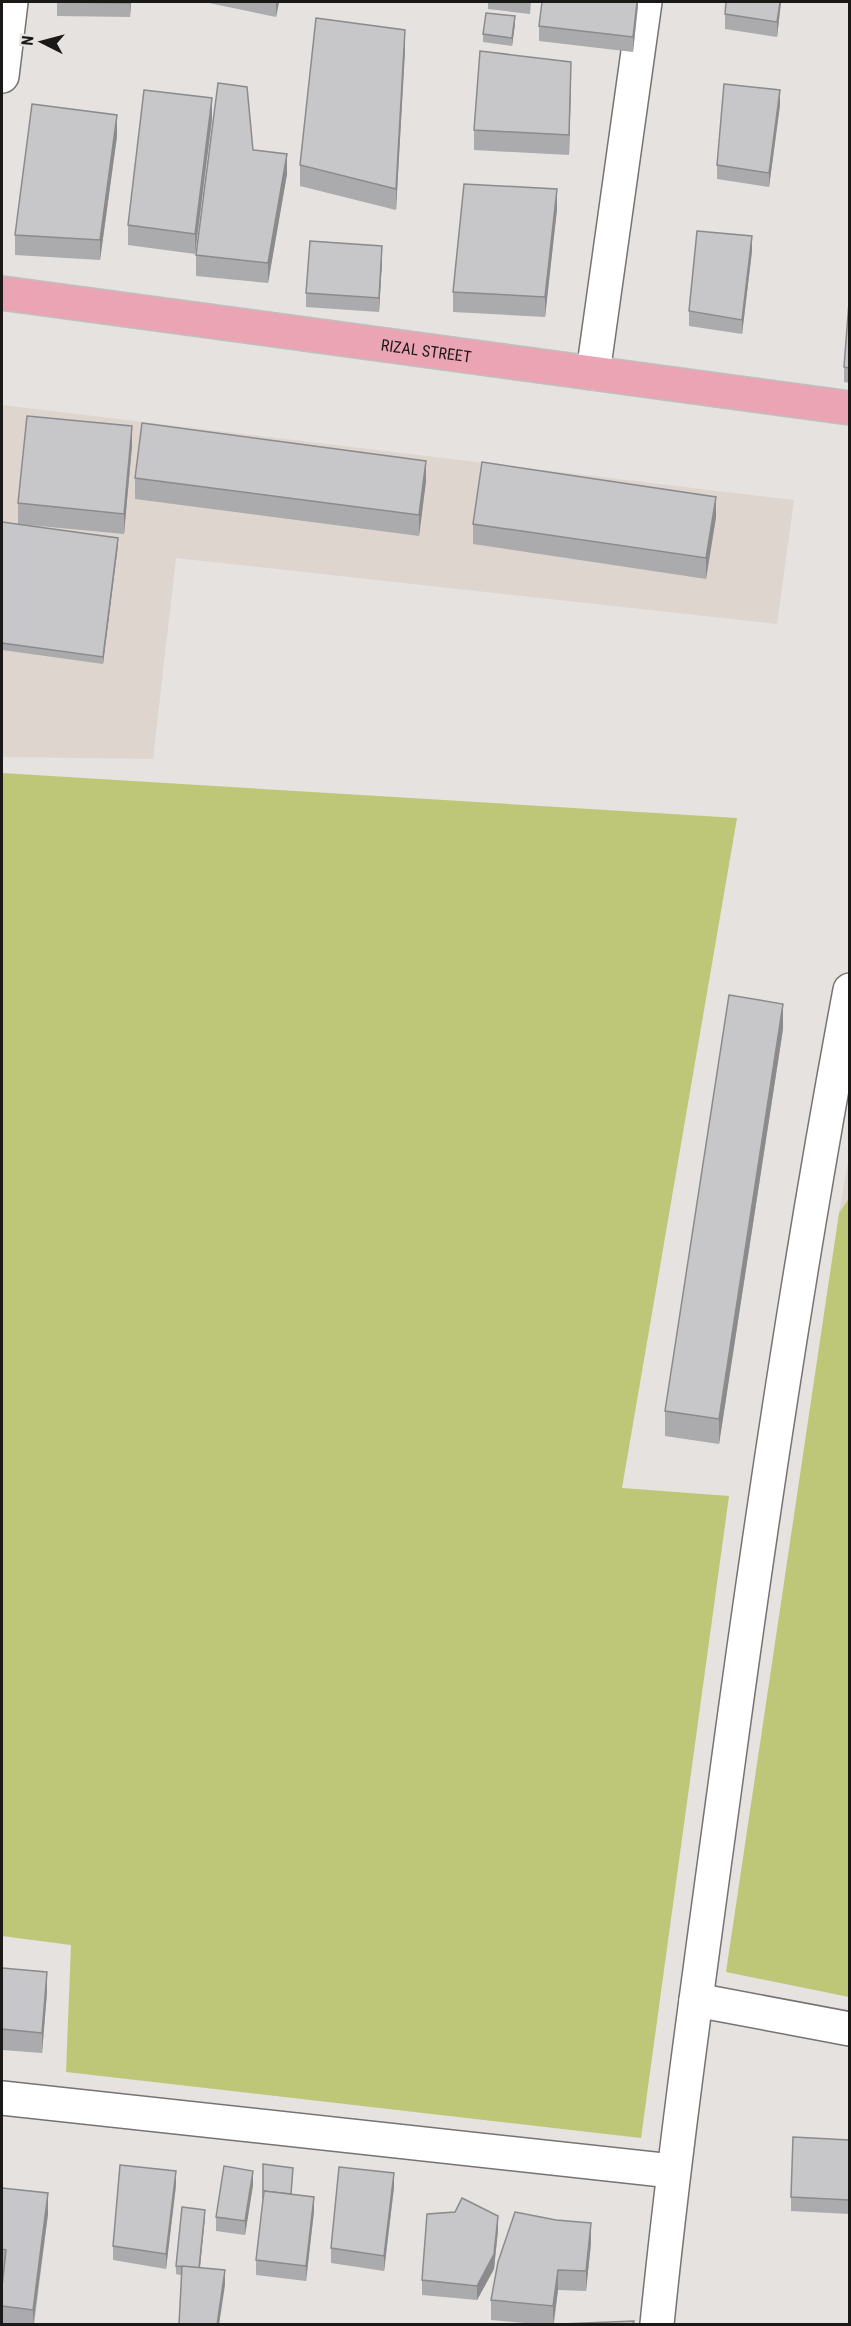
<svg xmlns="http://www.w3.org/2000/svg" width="851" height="2326" font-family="'Roboto Condensed',sans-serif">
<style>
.built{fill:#dfd5cf}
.green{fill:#bec778}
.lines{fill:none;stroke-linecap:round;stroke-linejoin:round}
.minor-casing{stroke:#767372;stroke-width:36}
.major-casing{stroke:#bfbfbe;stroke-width:36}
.minor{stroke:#fff;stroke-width:33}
.major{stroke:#eba4b4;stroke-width:33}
.wall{fill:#ababae}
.shaded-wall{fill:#8b8b8d}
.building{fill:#c7c7ca;stroke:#8b8b8d;stroke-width:1.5}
.labels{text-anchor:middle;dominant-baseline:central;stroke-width:6;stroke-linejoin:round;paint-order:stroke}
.street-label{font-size:16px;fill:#1a1918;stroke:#e5e2e0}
</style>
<rect width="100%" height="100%" fill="#e5e2e0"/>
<g class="built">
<path d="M2,405L794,500L777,624L176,558L153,759L2,757Z"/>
<path d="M849,1157V1198L839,1213Z"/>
</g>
<g class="green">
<path d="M2,773L737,818L622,1488L729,1496L641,2138L66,2072L71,1945L2,1936Z"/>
<path d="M849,1198V1997L726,1972L839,1213Z"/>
</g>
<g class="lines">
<defs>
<g id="minor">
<path d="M2,76L11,2"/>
<path d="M593,373L645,2"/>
<path d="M696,2000L850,2029"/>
<path d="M2,2098L672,2171"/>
<path d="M657,2324C675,2147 700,1970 724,1793C760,1525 800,1256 850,990"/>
</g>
<g id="major">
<path id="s1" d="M2,293L850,408"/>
</g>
</defs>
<use href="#minor" class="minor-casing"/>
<use href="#major" class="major-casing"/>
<use href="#minor" class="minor"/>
<use href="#major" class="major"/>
</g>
<g class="wall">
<path d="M57,2H131L130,17L57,16Z"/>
<path d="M204,2H279L276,17Z"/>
<path d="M488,2H531L530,14L488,9Z"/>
<path d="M638,2L633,52L539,41V26Z"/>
<path d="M781,2L777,37L725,29V14Z"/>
<path d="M515,24L512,46L483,42V34Z"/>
<path d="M405,50L396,210L300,186V165Z"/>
<path d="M571,82L569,155L474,150V130Z"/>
<path d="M780,105L769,187L717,179V165Z"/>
<path d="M212,119L195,254L128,245V225Z"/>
<path d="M117,136L100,260L15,255V235Z"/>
<path d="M253,150L287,174L268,283L196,276V255Z"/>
<path d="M557,209L545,317L453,312V292Z"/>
<path d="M752,251L742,334L689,326V311Z"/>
<path d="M382,261L379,312L306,307V293Z"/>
<path d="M849,302V383L844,382V367Z"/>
<path d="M132,446L124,534L18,524V503Z"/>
<path d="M135,478L426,481L419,536L135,499Z"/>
<path d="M716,517L706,579L473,544V524Z"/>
<path d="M2,522L118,545L103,664L2,650Z"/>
<path d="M783,1029L719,1444L665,1436V1411Z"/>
<path d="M2,1968L47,1992L42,2053L2,2050Z"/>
<path d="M849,2140V2214L791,2211V2197Z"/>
<path d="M263,2164L293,2175L291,2194L314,2211L306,2281L256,2275V2260L263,2205Z"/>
<path d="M176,2185L166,2269L113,2260V2246Z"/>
<path d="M253,2185L245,2235L216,2231V2217Z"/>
<path d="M394,2187L384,2271L331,2263V2248Z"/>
<path d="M2,2188L48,2214L34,2325H2V2287L4,2270H2Z"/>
<path d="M205,2217L200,2268L225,2285L176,2274V2266Z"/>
<path d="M498,2230L494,2269L477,2300L422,2295V2280Z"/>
<path d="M591,2243L586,2291L558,2290L554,2324L634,2325L535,2324L491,2320V2300Z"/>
</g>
<g class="shaded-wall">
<path d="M130,2H131L130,17Z"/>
<path d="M276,2H279L276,17Z"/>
<path d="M637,2H638V6L633,52V37Z"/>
<path d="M780,2H781L777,37V22Z"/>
<path d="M515,16V24L512,46V38Z"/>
<path d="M405,30V50L396,210V189Z"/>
<path d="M571,62V82L569,155V135Z"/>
<path d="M780,90V105L769,187V173Z"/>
<path d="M212,98V119L195,254V234Z"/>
<path d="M117,115V136L100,260V240Z"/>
<path d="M287,154V174L268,283V263Z"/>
<path d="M557,189V209L545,317V297Z"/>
<path d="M752,236V251L742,334V320Z"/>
<path d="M382,246V261L379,312V298Z"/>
<path d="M132,426V446L124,534V514Z"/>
<path d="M426,461V481L419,536V515Z"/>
<path d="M716,497V517L706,579V558Z"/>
<path d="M118,538V545L103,664V657Z"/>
<path d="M783,1004V1029L719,1444V1419Z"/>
<path d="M47,1972V1992L42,2053V2033Z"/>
<path d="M176,2171V2185L166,2269V2254Z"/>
<path d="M253,2171V2185L245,2235V2221Z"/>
<path d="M394,2173V2187L384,2271V2256Z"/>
<path d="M48,2193V2214L33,2325V2310Z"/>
<path d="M314,2197V2211L306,2281V2266Z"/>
<path d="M205,2210V2217L199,2275V2268Z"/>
<path d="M498,2216V2230L494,2269L477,2300V2286Z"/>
<path d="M591,2223V2243L586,2291V2271Z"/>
<path d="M225,2270V2285L219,2325H217Z"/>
<path d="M558,2270V2290L553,2325V2306Z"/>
</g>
<g class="building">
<path d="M57,2H130V3Z"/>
<path d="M542,2H637L633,37L539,26Z"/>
<path d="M726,2H780L777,22L725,14Z"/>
<path d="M486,13L515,16L512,38L483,34Z"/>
<path d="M316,18L405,30L396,189L300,165Z"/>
<path d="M480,51L571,62L569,135L474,130Z"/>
<path d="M218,83L247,87L253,150L287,154L268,263L196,255Z"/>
<path d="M724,84L780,90L769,173L717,165Z"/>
<path d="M144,90L212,98L195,234L128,225Z"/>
<path d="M32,104L117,115L100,240L15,235Z"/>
<path d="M464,184L557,189L545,297L453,292Z"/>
<path d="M697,231L752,236L742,320L689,311Z"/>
<path d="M310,241L382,246L379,298L306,293Z"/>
<path d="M849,302V368L844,367Z"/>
<path d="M27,416L132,426L124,514L18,503Z"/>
<path d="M142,423L426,461L419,515L135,478Z"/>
<path d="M482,462L716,497L706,558L473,524Z"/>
<path d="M2,522L118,538L103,657L2,643Z"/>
<path d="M729,995L783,1004L719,1419L665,1411Z"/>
<path d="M2,1968L47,1972L42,2033L2,2029Z"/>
<path d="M793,2137L849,2140V2200L791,2197Z"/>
<path d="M263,2164L293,2168L291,2194L264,2191V2198H263Z"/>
<path d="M120,2165L176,2171L166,2254L113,2246Z"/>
<path d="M224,2166L253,2171L245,2221L216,2217Z"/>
<path d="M339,2167L394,2173L384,2256L331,2248Z"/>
<path d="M2,2188L48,2193L33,2310L2,2306V2287L6,2250L2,2249Z"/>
<path d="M264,2191L314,2197L306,2266L256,2260Z"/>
<path d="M462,2198L498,2216L494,2254L477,2286L422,2280L427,2214L455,2212Z"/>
<path d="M182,2207L205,2210L199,2268L176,2266Z"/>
<path d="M515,2212L556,2220L591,2223L586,2271L558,2270L553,2306L491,2300L498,2262Z"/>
<path d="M182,2266L225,2270L217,2325H179Z"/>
<path d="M634,2321L633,2325H535Z"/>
</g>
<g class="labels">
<g class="street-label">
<text stroke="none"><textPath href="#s1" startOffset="428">RIZAL STREET</textPath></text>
</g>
</g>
<rect width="851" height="2326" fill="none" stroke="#1a1918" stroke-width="6"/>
<g transform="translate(42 42) rotate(276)" stroke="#e5e2e0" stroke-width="4.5" paint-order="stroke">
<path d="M0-4.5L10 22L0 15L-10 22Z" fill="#1a1918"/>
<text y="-9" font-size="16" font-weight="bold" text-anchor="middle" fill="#1a1918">N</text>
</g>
</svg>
